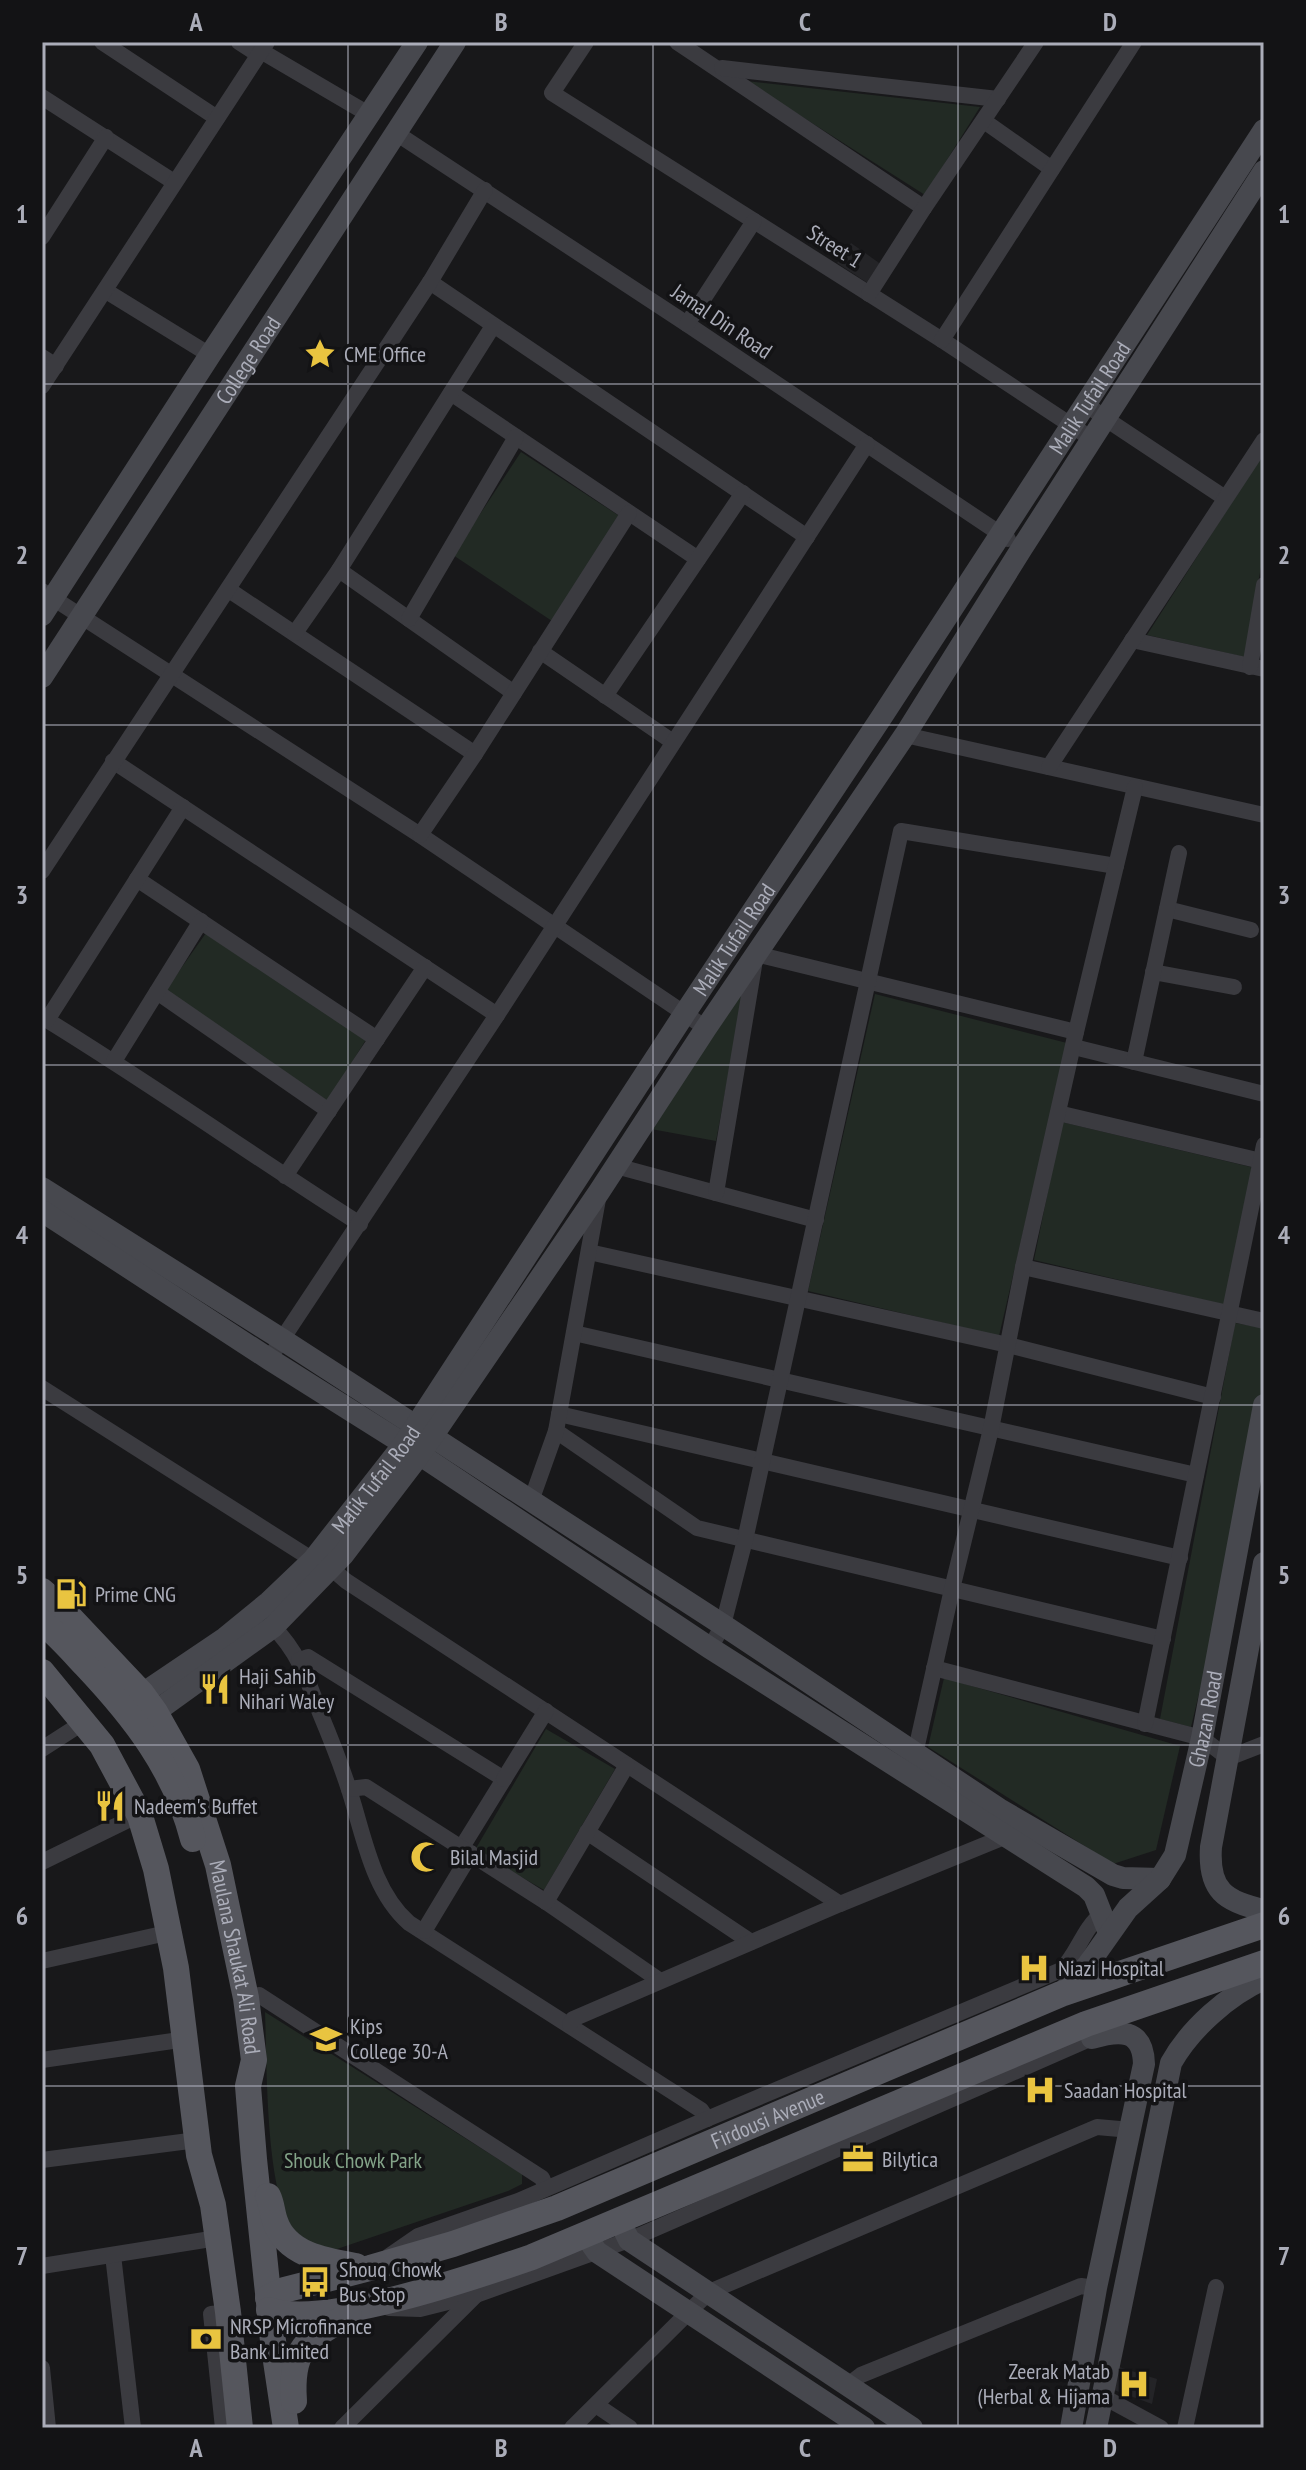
<svg xmlns="http://www.w3.org/2000/svg" width="1306" height="2470" font-family="'PT Sans Narrow',sans-serif">
<style>
.built{fill:#242427}
.green{fill:#222a24}
.lines{fill:none;stroke-linecap:round;stroke-linejoin:round}
.street{stroke:#3b3b40;stroke-width:16}
.secondary{stroke:#47484e;stroke-width:22}
.primary{stroke:#55565d;stroke-width:26}
.grid{fill:none;stroke:#abadb9;stroke-width:2;stroke-opacity:0.55}
.labels{text-anchor:middle;dominant-baseline:central;stroke-width:7;stroke-linejoin:round;paint-order:stroke}
.street-label{font-size:22px;fill:#abadb9;stroke:#131315}
.poi-label{font-size:22px;fill:#abadb9;stroke:#131315;text-anchor:start}
.park-label{font-size:22px;fill:#83a388;stroke:#131315}
.neatline{fill:none;stroke:#abadb9;stroke-width:3}
.grid-label{font-size:26px;text-anchor:middle;font-weight:bold;fill:#abadb9}
</style>
<rect width="100%" height="100%" fill="#18181a"/>
<g class="built">
<path d="M851,243L882,265L869,284L837,263Z"/>
<path d="M1116,2366L1157,2379L1152,2404L1111,2389Z"/>
</g>
<g class="green">
<path d="M746,81L980,107L925,195Z"/>
<path d="M521,452L621,517L552,621L453,555Z"/>
<path d="M1264,452V550L1245,657L1147,635Z"/>
<path d="M206,933L367,1038L328,1101L165,991Z"/>
<path d="M746,980L716,1141L651,1129Z"/>
<path d="M875,994L1067,1043L999,1336L808,1291Z"/>
<path d="M1062,1122L1255,1168L1226,1305L1034,1260Z"/>
<path d="M1235,1323L1264,1328C1264,1463 1222,1596 1191,1727L1160,1719Z"/>
<path d="M944,1678L1180,1746L1156,1850L1113,1864L928,1747Z"/>
<path d="M546,1729L615,1769L544,1890L475,1850Z"/>
<path d="M265,2012L522,2174V2184L508,2191L334,2250C320,2249 300,2238 292,2227C265,2189 267,2061 265,2012Z"/>
</g>
<g class="lines">
<g class="street">
<path d="M102,42L217,118"/>
<path d="M239,42L259,55"/>
<path d="M586,42L552,93L942,340L1092,439"/>
<path d="M677,42L924,208"/>
<path d="M261,51L370,115"/>
<path d="M722,68L998,99"/>
<path d="M42,97L174,182"/>
<path d="M984,121L1052,169"/>
<path d="M396,133L687,324L1008,539"/>
<path d="M42,237L106,137"/>
<path d="M430,282L807,537"/>
<path d="M106,291L210,355"/>
<path d="M869,294L924,208L1036,42"/>
<path d="M687,324L754,221"/>
<path d="M942,340L1134,42"/>
<path d="M42,357L56,366"/>
<path d="M42,386L267,42"/>
<path d="M451,393L698,559"/>
<path d="M1086,404L1106,419L1225,498"/>
<path d="M339,570L514,693"/>
<path d="M229,590L475,754"/>
<path d="M42,591L420,835L706,1028"/>
<path d="M409,619L516,437"/>
<path d="M295,633L339,570L493,326"/>
<path d="M1132,640L1264,669"/>
<path d="M540,651L673,742"/>
<path d="M1250,667L1264,585"/>
<path d="M605,696L743,493"/>
<path d="M905,735L1264,815"/>
<path d="M113,761L497,1015"/>
<path d="M1049,767L1264,440"/>
<path d="M420,835L475,754L629,513"/>
<path d="M42,871L430,282L485,190"/>
<path d="M137,879L377,1039"/>
<path d="M1167,909L1251,930"/>
<path d="M1153,972L1234,987"/>
<path d="M157,992L329,1111"/>
<path d="M42,1017C150,1083 253,1156 360,1224"/>
<path d="M47,1020L183,807"/>
<path d="M1074,1047L1264,1094"/>
<path d="M114,1061L201,921"/>
<path d="M1134,1062L1179,853"/>
<path d="M1058,1113L1261,1161"/>
<path d="M616,1166L816,1220"/>
<path d="M285,1176L425,967"/>
<path d="M716,1193L756,954L1076,1032"/>
<path d="M589,1252L1008,1345L1213,1397"/>
<path d="M1023,1267L1264,1321"/>
<path d="M574,1333L1196,1475"/>
<path d="M269,1359L497,1015L867,444"/>
<path d="M42,1388L313,1560"/>
<path d="M559,1414L1180,1558"/>
<path d="M556,1431L697,1528L1163,1639"/>
<path d="M531,1501L556,1431L598,1199"/>
<path d="M331,1568L346,1581L840,1904L1004,1837"/>
<path d="M273,1627C298,1651 308,1681 320,1713C333,1744 345,1774 354,1806C366,1847 376,1894 409,1923L701,2110L707,2119"/>
<path d="M710,1648L723,1625L745,1540L901,831L1116,866"/>
<path d="M299,1660L308,1657L504,1779L462,1847"/>
<path d="M934,1668L1202,1738L1228,1758L1264,1744"/>
<path d="M1145,1724L1264,1145"/>
<path d="M42,1749L84,1722"/>
<path d="M915,1754L952,1589L991,1429L1023,1267L1076,1032L1135,787"/>
<path d="M504,1779L546,1711"/>
<path d="M349,1789L366,1787L546,1902L659,1980"/>
<path d="M587,1832L751,1942"/>
<path d="M42,1862L126,1821L140,1816"/>
<path d="M546,1902L627,1765"/>
<path d="M424,1931L471,1853"/>
<path d="M42,1961L171,1932"/>
<path d="M246,1998L259,1995L542,2178L546,2188"/>
<path d="M570,2024L573,2019L840,1904"/>
<path d="M42,2060L186,2039"/>
<path d="M42,2160L197,2140"/>
<path d="M113,2255L133,2428"/>
<path d="M389,2256L418,2236L518,2201L707,2119L1061,1970C1078,1954 1083,1928 1102,1914"/>
<path d="M42,2266L217,2238"/>
<path d="M389,2308L420,2309L476,2295L629,2240L1092,2038"/>
<path d="M42,2368L48,2428"/>
<path d="M848,2385L861,2375L1081,2286L1096,2288"/>
<path d="M1102,2396L1161,2428"/>
<path d="M596,2405L630,2428"/>
<path d="M223,2428L211,2314L228,2312"/>
<path d="M342,2428L475,2296"/>
<path d="M572,2428L709,2292L1097,2127L1131,2130"/>
<path d="M1185,2428L1216,2287"/>
</g>
<g class="secondary">
<path d="M42,615L210,355L417,42"/>
<path id="s1" d="M42,677L455,42"/>
<path d="M42,1188L283,1340L723,1625L999,1809L1113,1875L1123,1878L1160,1879"/>
<path d="M42,1211L269,1359L404,1444L710,1648L1086,1887L1094,1895L1109,1933"/>
<path d="M1264,1563L1211,1847C1208,1890 1225,1902 1264,1910"/>
<path id="s2" d="M142,1694L225,1638L269,1602L313,1560L404,1444L685,1013L881,718L1264,130"/>
<path d="M155,1712L273,1627L343,1555L420,1454L599,1192L706,1028L905,735L1022,548L1264,171"/>
<path id="s3" d="M1061,1994L1087,1966L1128,1908L1160,1879L1175,1855L1202,1738L1264,1405"/>
<path d="M619,2220L629,2240L912,2428"/>
<path d="M585,2235L597,2252L864,2428"/>
<path d="M1071,2428L1096,2288L1144,2064C1143,2028 1119,2030 1092,2038"/>
<path d="M1096,2428L1171,2063C1190,2029 1228,1995 1264,1979"/>
</g>
<g class="primary">
<path id="s4" d="M42,1591L58,1605L142,1694L155,1712L187,1769L218,1865L246,1998L254,2060L248,2086L254,2159L273,2341L286,2428"/>
<path d="M42,1622C58,1635 72,1651 86,1666C134,1717 175,1769 193,1839"/>
<path d="M42,1672L102,1745L140,1816L156,1869L176,1968L199,2155L213,2205L228,2312L240,2428"/>
<path d="M268,2196C272,2204 272,2213 275,2221C286,2255 326,2261 356,2266"/>
<path id="s5" d="M268,2298L284,2290L370,2268L453,2244L557,2208L1061,1994L1264,1925"/>
<path d="M269,2310C321,2330 477,2276 532,2257L1086,2024L1264,1963"/>
<path d="M294,2401C290,2348 307,2339 349,2315"/>
</g>
</g>
<path class="grid" d="M348,42V2428M653,42V2428M958,42V2428M42,384H1264M42,725H1264M42,1065H1264M42,1405H1264M42,1745H1264M42,2086H1264"/>
<defs>
<symbol id="sight-bare" viewBox="-9 -9 18 18"><path d="M0-6L1.8-2.2L6-1.7L2.9 1.2L3.7 5.4L0 3.3L-3.7 5.4L-2.9 1.2L-6-1.7L-1.8-2.2Z" fill="#e9c440" stroke="#131315" stroke-width="2.5" paint-order="stroke"/></symbol>
<symbol id="fuel-bare" viewBox="-9 -9 18 18"><path d="M-5.5-6h7V0h2V4h1.3V-2.5L3-4.5l.8-.8L6-3V5H2.5V1h-1V6h-7ZM-4.2-4.7v3.2H.2V-4.7Z" fill="#e9c440" stroke="#131315" stroke-width="2.5" paint-order="stroke"/></symbol>
<symbol id="restaurant-bare" viewBox="-9 -9 18 18"><path d="M-5-6h1v4h1v-4h1v4h1v-4h1v5L-1.5 .5V6h-2V.5L-5-1ZM5-6V6H3V1.5H1.5Q1.5-4 5-6Z" fill="#e9c440" stroke="#131315" stroke-width="2.5" paint-order="stroke"/></symbol>
<symbol id="mosque-bare" viewBox="-9 -9 18 18"><path d="M3.5-4.9A6 6 0 1 0 3.5 4.9A5 5 0 1 1 3.5-4.9Z" fill="#e9c440" stroke="#131315" stroke-width="2.5" paint-order="stroke"/></symbol>
<symbol id="hospital-bare" viewBox="-9 -9 18 18"><path d="M-5-5h3v3.5h4V-5h3V5h-3V1.5h-4V5h-3Z" fill="#e9c440" stroke="#131315" stroke-width="2.5" paint-order="stroke"/></symbol>
<symbol id="school-bare" viewBox="-9 -9 18 18"><path d="M0-5L7-2L0 1L-7-2ZM-4 1L0 2.5L4 1V4Q0 6-4 4Z" fill="#e9c440" stroke="#131315" stroke-width="2.5" paint-order="stroke"/></symbol>
<symbol id="office-bare" viewBox="-9 -9 18 18"><path d="M-6-3h4V-5.5h4V-3h4V5H-6ZM-1-4.5V-3h2v-1.5ZM-6 0V1H6V0Z" fill="#e9c440" stroke="#131315" stroke-width="2.5" paint-order="stroke"/></symbol>
<symbol id="bus-bare" viewBox="-9 -9 18 18"><path d="M-5-6H5V4H4V6H2V4H-2V6H-4V4H-5ZM-3.5-4V0h7V-4ZM-3.5 1.2v1.5H-2V1.2ZM2 1.2v1.5H3.5V1.2Z" fill="#e9c440" stroke="#131315" stroke-width="2.5" paint-order="stroke"/></symbol>
<symbol id="bank-bare" viewBox="-9 -9 18 18"><path d="M-6-4H6V4H-6ZM0-2.3a2.3 2.3 0 1 0 0 4.6a2.3 2.3 0 1 0 0-4.6Z" fill="#e9c440" stroke="#131315" stroke-width="2.5" paint-order="stroke"/></symbol>
</defs>
<g fill-rule="evenodd">
<use href="#sight-bare" x="298" y="332" width="44" height="44"/>
<use href="#fuel-bare" x="49" y="1572" width="44" height="44"/>
<use href="#restaurant-bare" x="193" y="1667" width="44" height="44"/>
<use href="#restaurant-bare" x="88" y="1784" width="44" height="44"/>
<use href="#mosque-bare" x="404" y="1835" width="44" height="44"/>
<use href="#hospital-bare" x="1012" y="1946" width="44" height="44"/>
<use href="#school-bare" x="304" y="2017" width="44" height="44"/>
<use href="#hospital-bare" x="1018" y="2068" width="44" height="44"/>
<use href="#office-bare" x="836" y="2137" width="44" height="44"/>
<use href="#bus-bare" x="293" y="2260" width="44" height="44"/>
<use href="#bank-bare" x="184" y="2317" width="44" height="44"/>
<use href="#hospital-bare" x="1112" y="2362" width="44" height="44"/>
</g>
<g class="labels">
<g class="street-label">
<text transform="translate(835 246) rotate(32)">Street 1</text>
<text transform="translate(722 321) rotate(34)">Jamal Din Road</text>
<text stroke="none"><textPath href="#s1" startOffset="378">College Road</textPath></text>
<text stroke="none"><textPath href="#s2" startOffset="1616">Malik Tufail Road</textPath></text>
<text stroke="none"><textPath href="#s2" startOffset="968">Malik Tufail Road</textPath></text>
<text stroke="none"><textPath href="#s2" startOffset="320">Malik Tufail Road</textPath></text>
<text stroke="none"><textPath href="#s3" startOffset="320">Ghazan Road</textPath></text>
<text stroke="none"><textPath href="#s4" startOffset="426">Maulana Shaukat Ali Road</textPath></text>
<text stroke="none"><textPath href="#s5" startOffset="532">Firdousi Avenue</textPath></text>
</g>
<g class="poi-label">
<text x="344" y="354">CME Office</text>
<text x="95" y="1594">Prime CNG</text>
<text x="239" y="1676">Haji Sahib<tspan x="239" dy="25">Nihari Waley</tspan></text>
<text x="134" y="1806">Nadeem's Buffet</text>
<text x="450" y="1857">Bilal Masjid</text>
<text x="1058" y="1968">Niazi Hospital</text>
<text x="350" y="2026">Kips<tspan x="350" dy="25">College 30-A</tspan></text>
<text x="1064" y="2090">Saadan Hospital</text>
<text x="882" y="2159">Bilytica</text>
<text x="339" y="2269">Shouq Chowk<tspan x="339" dy="25">Bus Stop</tspan></text>
<text x="230" y="2326">NRSP Microfinance<tspan x="230" dy="25">Bank Limited</tspan></text>
<text x="1110" y="2371" text-anchor="end">Zeerak Matab<tspan x="1110" dy="25">(Herbal &amp; Hijama</tspan></text>
</g>
<g class="park-label">
<text x="353" y="2160">Shouk Chowk Park</text>
</g>
</g>
<rect width="1306" height="2470" fill="none" stroke="#131315" stroke-width="88"/>
<rect x="44" y="44" width="1218" height="2382" class="neatline"/>
<g class="grid-label">
<text x="196" y="31">A</text>
<text x="501" y="31">B</text>
<text x="805" y="31">C</text>
<text x="1110" y="31">D</text>
<text x="22" y="223">1</text>
<text x="1284" y="223">1</text>
<text x="22" y="564">2</text>
<text x="1284" y="564">2</text>
<text x="22" y="904">3</text>
<text x="1284" y="904">3</text>
<text x="22" y="1244">4</text>
<text x="1284" y="1244">4</text>
<text x="22" y="1584">5</text>
<text x="1284" y="1584">5</text>
<text x="22" y="1925">6</text>
<text x="1284" y="1925">6</text>
<text x="22" y="2265">7</text>
<text x="1284" y="2265">7</text>
<text x="196" y="2457">A</text>
<text x="501" y="2457">B</text>
<text x="805" y="2457">C</text>
<text x="1110" y="2457">D</text>
</g>
</svg>
